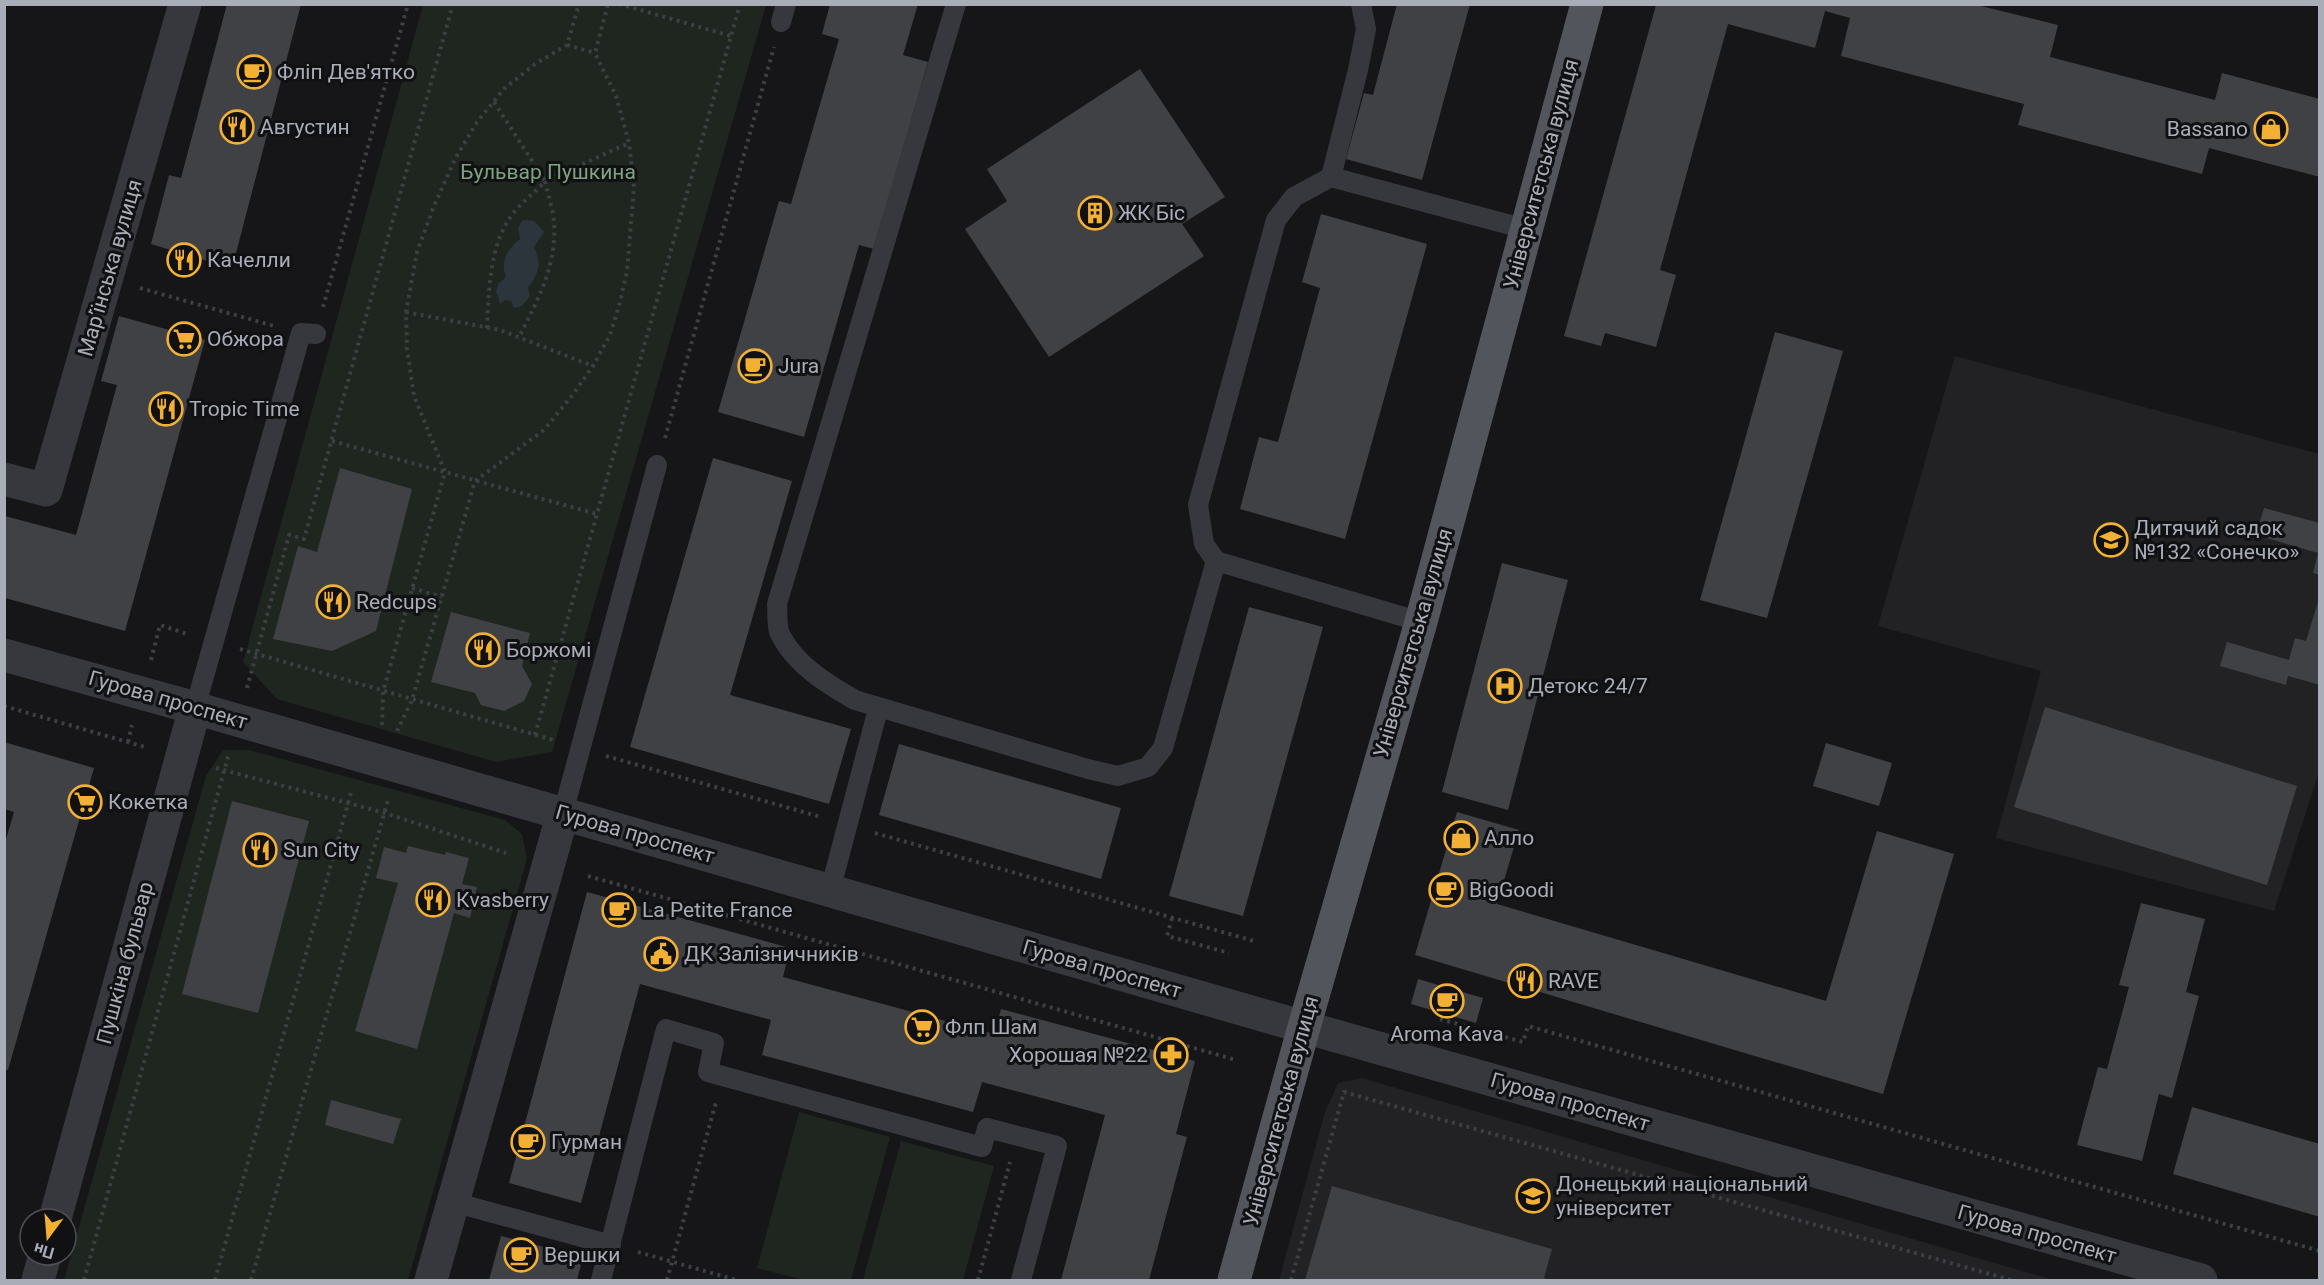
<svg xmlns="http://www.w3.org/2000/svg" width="2324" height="1285" font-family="Roboto,sans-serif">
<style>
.built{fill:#222225}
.green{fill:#1e261f}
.water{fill:#2c353c}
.building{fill:#404145}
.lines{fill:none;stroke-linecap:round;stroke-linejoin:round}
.path{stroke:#3d3f44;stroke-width:4;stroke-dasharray:3 4.5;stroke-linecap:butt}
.service{stroke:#37383d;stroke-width:20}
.minor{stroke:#37383d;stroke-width:33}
.tertiary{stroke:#37383d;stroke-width:33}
.primary{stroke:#53555c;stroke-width:33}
.labels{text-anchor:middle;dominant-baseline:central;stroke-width:6;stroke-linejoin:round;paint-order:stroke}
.poi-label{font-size:21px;fill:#a8adb8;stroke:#111113;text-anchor:start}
.park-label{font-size:21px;fill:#7fa381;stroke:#111113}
.street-label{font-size:21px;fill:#a8adb8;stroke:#111113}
</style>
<rect width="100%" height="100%" fill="#161618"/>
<g class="built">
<path d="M1955,356L2319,454V772L2274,911L1996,838L2041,671L1878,626Z"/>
<path d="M1362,1078L2053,1280H1279L1325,1112L1338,1083Z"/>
</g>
<g class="green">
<path d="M423,5H766L552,752L496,762L277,699L243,662Z"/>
<path d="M223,750H249L505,820L522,834L527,859L408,1280H64L206,776Z"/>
<path d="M799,1112L890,1137L851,1280H804L757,1268Z"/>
<path d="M901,1141L994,1166L963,1280H863Z"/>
</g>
<path class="water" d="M523,220L534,221L544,232L534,247C542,264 539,273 528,288L530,296L522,306L514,308L511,301L505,300L500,304L496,291L499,283L506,277C500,262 507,249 520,239L518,227Z"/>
<g class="building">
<path d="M227,4H301L235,257L220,265L151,244L169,175L181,178Z"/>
<path d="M830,4H918L903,55L928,62L874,249L859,245L804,437L718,412L779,201L791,204L839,39L822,34Z"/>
<path d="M1397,4H1470L1422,180L1346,159L1364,93L1373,95Z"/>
<path d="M1656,5H1977L2058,25L2050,57L2215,100L2222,73L2320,99V177L2209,148L2202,174L2018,125L2024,104L1841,56L1850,18L1825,11L1815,48L1728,24L1660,270L1676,275L1656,347L1605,333L1601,346L1564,336Z"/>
<path d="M1140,69L1225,197L1182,224L1204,256L1049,357L965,229L1007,201L987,169Z"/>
<path d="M1321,214L1427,244L1345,539L1240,509L1259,437L1278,442L1320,288L1302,282Z"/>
<path d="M119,316L205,340L125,631L5,598V516L76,535L117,385L101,381Z"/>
<path d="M1775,332L1843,351L1767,618L1700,600Z"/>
<path d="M713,458L792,481L730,695L851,729L829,804L630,747Z"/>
<path d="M340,468L412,489L376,631L332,651L273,639L298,546L317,552Z"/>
<path d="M2264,508L2320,523V575L2313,573L2318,553L2256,535Z"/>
<path d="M1502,563L1568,580L1508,810L1442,792Z"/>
<path d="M2320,595V685L2288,676L2286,685L2220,666L2227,642L2289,660L2295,638L2306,641Z"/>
<path d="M1249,607L1323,627L1243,916L1169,896Z"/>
<path d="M451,612L530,633L522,666L532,684L524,701L504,711L481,705L475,693L431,682Z"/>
<path d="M2045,707L2297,786L2267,885L2014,807Z"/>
<path d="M4,742L94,768L8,1070L4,1069V846L14,812L4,809Z"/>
<path d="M1826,743L1892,763L1879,806L1813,786Z"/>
<path d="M899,744L1121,808L1101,879L879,815Z"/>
<path d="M232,801L309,821L258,1013L182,994Z"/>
<path d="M1457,812L1519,830L1497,904L1826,1001L1877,831L1954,854L1883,1094L1415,955Z"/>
<path d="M408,846L445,855L446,852L469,858L462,884L477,887L470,918L454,913L417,1049L355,1031L398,883L376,878L384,847L406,853Z"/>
<path d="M587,892L790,948L783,977L994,1034L1001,1009L1195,1061L1176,1134L1187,1137L1149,1280H1061L1105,1115L982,1082L973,1112L762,1055L771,1020L640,984L581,1203L509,1183Z"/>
<path d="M2141,903L2205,919L2186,992L2199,996L2172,1098L2159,1094L2142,1161L2077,1145L2098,1067L2107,1069L2129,987L2119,985Z"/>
<path d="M1418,979L1483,998L1476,1023L1411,1004Z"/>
<path d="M331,1100L401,1119L393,1144L325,1125Z"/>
<path d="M2192,1107L2320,1144V1217L2173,1174Z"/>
<path d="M1332,1186L1552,1249L1544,1278L1549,1280H1305Z"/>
<path d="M501,1236L583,1257L577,1280H489Z"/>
</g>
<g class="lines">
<g class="path">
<path d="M619,4L731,36"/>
<path d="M567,45L595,53"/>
<path d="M494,102L545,181L629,143"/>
<path d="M140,288L274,326"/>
<path d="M323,307L408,4"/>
<path d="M406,312L500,330L593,366"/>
<path d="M487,328C489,289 489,242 515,211C524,200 536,192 545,181C548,195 553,209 554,222C557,265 538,300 519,337"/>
<path d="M665,438L774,47"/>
<path d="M332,441L597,514"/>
<path d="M412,588L442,597"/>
<path d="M240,649L553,740"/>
<path d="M151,660L160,625L187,634"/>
<path d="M247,688L289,535L304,539L453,4"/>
<path d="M4,706L148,748"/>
<path d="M382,725L383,692L445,472L414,396L407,349L406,312L417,252L434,206L455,159L477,122L504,89L535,64L567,45L579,4"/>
<path d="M397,731L412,700L475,481L544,430L574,393L593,366L610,335L619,306L627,271L634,187L629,143L616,96L595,53L608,4"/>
<path d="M535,735L740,4"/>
<path d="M128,742L132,725"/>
<path d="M606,756L821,817"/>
<path d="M216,768L385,813L506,853"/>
<path d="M875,833L1254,941"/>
<path d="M588,876L1236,1060"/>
<path d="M1172,918L1167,936L1229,953"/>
<path d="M1440,1019L1523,1042L1528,1026L2320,1251"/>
<path d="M638,1252L736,1280"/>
<path d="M84,1280L229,753"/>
<path d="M215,1280L352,789"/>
<path d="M251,1280L388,800"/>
<path d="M667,1280L716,1102"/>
<path d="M978,1280L1010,1162"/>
<path d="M1291,1280L1344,1092L2011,1280"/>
</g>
<g class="service">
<path d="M956,4L777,604C778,613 776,628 781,636C796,665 827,684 855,700L1088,769L1118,776L1148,767L1163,748L1216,561L1204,544L1198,505L1276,220L1294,197L1331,177L1526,229"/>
<path d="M781,22L786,4"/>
<path d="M1331,177L1358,70L1366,29L1361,4"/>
<path d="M1216,561L1421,622"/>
<path d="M195,708L301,333L316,334"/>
<path d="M563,813L657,465"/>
<path d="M830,891L878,709"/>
<path d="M453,1202L611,1245"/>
<path d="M601,1280L666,1029L714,1043L708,1072L982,1147L987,1128L1057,1146L1021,1280"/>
</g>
<g class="minor">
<path d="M4,479L46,490L185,4"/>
<path d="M4,655L195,708"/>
</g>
<g class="tertiary">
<path d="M55,1219L195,708L1304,1027L2201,1280"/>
<path d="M38,1280L45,1255"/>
<path d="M431,1280L563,813"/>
</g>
<path class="primary" d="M1234,1280L1304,1027L1421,622L1587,4"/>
</g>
<defs>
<symbol id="cafe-ring" viewBox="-11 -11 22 22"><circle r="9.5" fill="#111113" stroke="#f2b134" stroke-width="1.5"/><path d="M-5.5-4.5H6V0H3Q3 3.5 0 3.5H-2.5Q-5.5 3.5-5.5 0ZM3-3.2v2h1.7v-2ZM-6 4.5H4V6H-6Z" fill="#f2b134"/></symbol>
<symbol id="restaurant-ring" viewBox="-11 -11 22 22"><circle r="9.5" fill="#111113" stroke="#f2b134" stroke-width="1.5"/><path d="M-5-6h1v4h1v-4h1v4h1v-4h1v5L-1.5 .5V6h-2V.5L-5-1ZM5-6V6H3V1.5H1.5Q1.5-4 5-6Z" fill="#f2b134"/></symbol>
<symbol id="shop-ring" viewBox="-11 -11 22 22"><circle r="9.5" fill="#111113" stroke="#f2b134" stroke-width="1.5"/><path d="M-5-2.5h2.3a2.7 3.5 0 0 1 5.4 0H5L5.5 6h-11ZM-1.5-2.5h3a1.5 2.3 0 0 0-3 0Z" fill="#f2b134"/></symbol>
<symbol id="building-ring" viewBox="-11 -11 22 22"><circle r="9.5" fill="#111113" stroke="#f2b134" stroke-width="1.5"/><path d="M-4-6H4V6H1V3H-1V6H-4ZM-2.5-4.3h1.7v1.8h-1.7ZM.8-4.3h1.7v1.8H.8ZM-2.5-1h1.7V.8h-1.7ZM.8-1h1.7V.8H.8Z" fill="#f2b134"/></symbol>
<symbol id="supermarket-ring" viewBox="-11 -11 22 22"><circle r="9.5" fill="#111113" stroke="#f2b134" stroke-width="1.5"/><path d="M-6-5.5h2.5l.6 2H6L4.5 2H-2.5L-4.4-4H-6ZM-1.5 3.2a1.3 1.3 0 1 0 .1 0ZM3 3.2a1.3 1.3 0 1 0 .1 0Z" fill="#f2b134"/></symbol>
<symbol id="school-ring" viewBox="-11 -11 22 22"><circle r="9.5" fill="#111113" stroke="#f2b134" stroke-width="1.5"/><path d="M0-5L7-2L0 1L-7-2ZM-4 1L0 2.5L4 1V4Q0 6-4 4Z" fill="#f2b134"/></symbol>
<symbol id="hospital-ring" viewBox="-11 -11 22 22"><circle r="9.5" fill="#111113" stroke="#f2b134" stroke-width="1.5"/><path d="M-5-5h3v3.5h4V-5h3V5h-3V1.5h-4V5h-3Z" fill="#f2b134"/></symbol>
<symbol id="civic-ring" viewBox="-11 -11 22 22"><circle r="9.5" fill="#111113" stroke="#f2b134" stroke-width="1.5"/><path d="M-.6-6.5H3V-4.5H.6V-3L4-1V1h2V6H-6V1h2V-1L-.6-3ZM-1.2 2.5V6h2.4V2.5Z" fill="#f2b134"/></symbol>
<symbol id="pharmacy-ring" viewBox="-11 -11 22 22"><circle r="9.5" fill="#111113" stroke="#f2b134" stroke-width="1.5"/><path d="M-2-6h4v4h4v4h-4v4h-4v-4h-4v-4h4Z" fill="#f2b134"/></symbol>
<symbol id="university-ring" viewBox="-11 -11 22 22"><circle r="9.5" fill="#111113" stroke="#f2b134" stroke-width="1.5"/><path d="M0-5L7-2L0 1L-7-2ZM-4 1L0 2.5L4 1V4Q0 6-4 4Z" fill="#f2b134"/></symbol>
</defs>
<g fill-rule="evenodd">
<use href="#cafe-ring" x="235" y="53" width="38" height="38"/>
<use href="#restaurant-ring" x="218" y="108" width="38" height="38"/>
<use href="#shop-ring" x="2252" y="110" width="38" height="38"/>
<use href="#building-ring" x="1076" y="194" width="38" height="38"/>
<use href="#restaurant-ring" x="165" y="241" width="38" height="38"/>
<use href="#supermarket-ring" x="165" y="320" width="38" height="38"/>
<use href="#cafe-ring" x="736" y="347" width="38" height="38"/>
<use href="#restaurant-ring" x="147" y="390" width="38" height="38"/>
<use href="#school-ring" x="2092" y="521" width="38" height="38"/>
<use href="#restaurant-ring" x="314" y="583" width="38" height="38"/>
<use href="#restaurant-ring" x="464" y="631" width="38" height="38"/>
<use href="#hospital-ring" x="1486" y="667" width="38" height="38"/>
<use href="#supermarket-ring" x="66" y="783" width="38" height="38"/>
<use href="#shop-ring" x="1442" y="819" width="38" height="38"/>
<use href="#restaurant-ring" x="241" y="831" width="38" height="38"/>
<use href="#cafe-ring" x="1427" y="871" width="38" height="38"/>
<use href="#restaurant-ring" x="414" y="881" width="38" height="38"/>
<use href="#cafe-ring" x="600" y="891" width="38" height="38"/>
<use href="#civic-ring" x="642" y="935" width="38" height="38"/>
<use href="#restaurant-ring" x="1506" y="962" width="38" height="38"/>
<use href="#cafe-ring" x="1428" y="982" width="38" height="38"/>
<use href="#supermarket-ring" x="903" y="1008" width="38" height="38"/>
<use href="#pharmacy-ring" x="1152" y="1036" width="38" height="38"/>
<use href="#cafe-ring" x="509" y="1123" width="38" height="38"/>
<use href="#university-ring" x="1514" y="1177" width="38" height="38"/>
<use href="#cafe-ring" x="502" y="1236" width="38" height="38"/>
</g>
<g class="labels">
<g class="poi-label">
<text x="277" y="72">Фліп Дев'ятко</text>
<text x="260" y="127">Августин</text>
<text x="2248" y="129" text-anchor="end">Bassano</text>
<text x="1118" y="213">ЖК Біс</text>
<text x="207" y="260">Качелли</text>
<text x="207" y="339">Обжора</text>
<text x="778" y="366">Jura</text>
<text x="189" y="409">Tropic Time</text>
<text x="2134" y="528">Дитячий садок<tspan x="2134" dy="24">№132 «Сонечко»</tspan></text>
<text x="356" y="602">Redcups</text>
<text x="506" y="650">Боржомi</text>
<text x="1528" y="686">Детокс 24/7</text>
<text x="108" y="802">Кокетка</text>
<text x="1484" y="838">Алло</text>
<text x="283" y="850">Sun City</text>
<text x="1469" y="890">BigGoodi</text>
<text x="456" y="900">Кvasberry</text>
<text x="642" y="910">La Petite France</text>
<text x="684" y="954">ДК Залізничників</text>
<text x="1548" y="981">RAVE</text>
<text x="945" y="1027">Флп Шам</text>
<text x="1447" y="1034" text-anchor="middle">Aroma Kava</text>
<text x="1148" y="1055" text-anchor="end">Хорошая №22</text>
<text x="551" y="1142">Гурман</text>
<text x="1556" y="1184">Донецький національний<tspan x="1556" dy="24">університет</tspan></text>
<text x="544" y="1255">Вершки</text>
</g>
<g class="park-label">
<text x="548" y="172">Бульвар Пушкина</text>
</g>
<g class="street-label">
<text transform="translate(1541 174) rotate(-75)">Університетська вулиця</text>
<text transform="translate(110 268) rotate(-74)">Мар’їнська вулиця</text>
<text transform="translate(1413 643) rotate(-74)">Університетська вулиця</text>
<text transform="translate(168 700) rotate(16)">Гурова проспект</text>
<text transform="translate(635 834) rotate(16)">Гурова проспект</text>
<text transform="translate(125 963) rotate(-75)">Пушкіна бульвар</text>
<text transform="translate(1102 969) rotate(16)">Гурова проспект</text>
<text transform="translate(1570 1102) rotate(16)">Гурова проспект</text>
<text transform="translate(1281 1111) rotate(-75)">Університетська вулиця</text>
<text transform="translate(2037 1234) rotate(16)">Гурова проспект</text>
</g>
</g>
<rect width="2324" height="1285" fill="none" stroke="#a8adb8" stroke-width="12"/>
<g transform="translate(48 1237) rotate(196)"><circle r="28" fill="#111113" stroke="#4d4f55" stroke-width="1.5"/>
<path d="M0-4.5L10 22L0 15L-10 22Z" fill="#f2b134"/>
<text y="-9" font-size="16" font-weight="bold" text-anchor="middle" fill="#a8adb8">Пн</text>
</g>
</svg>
